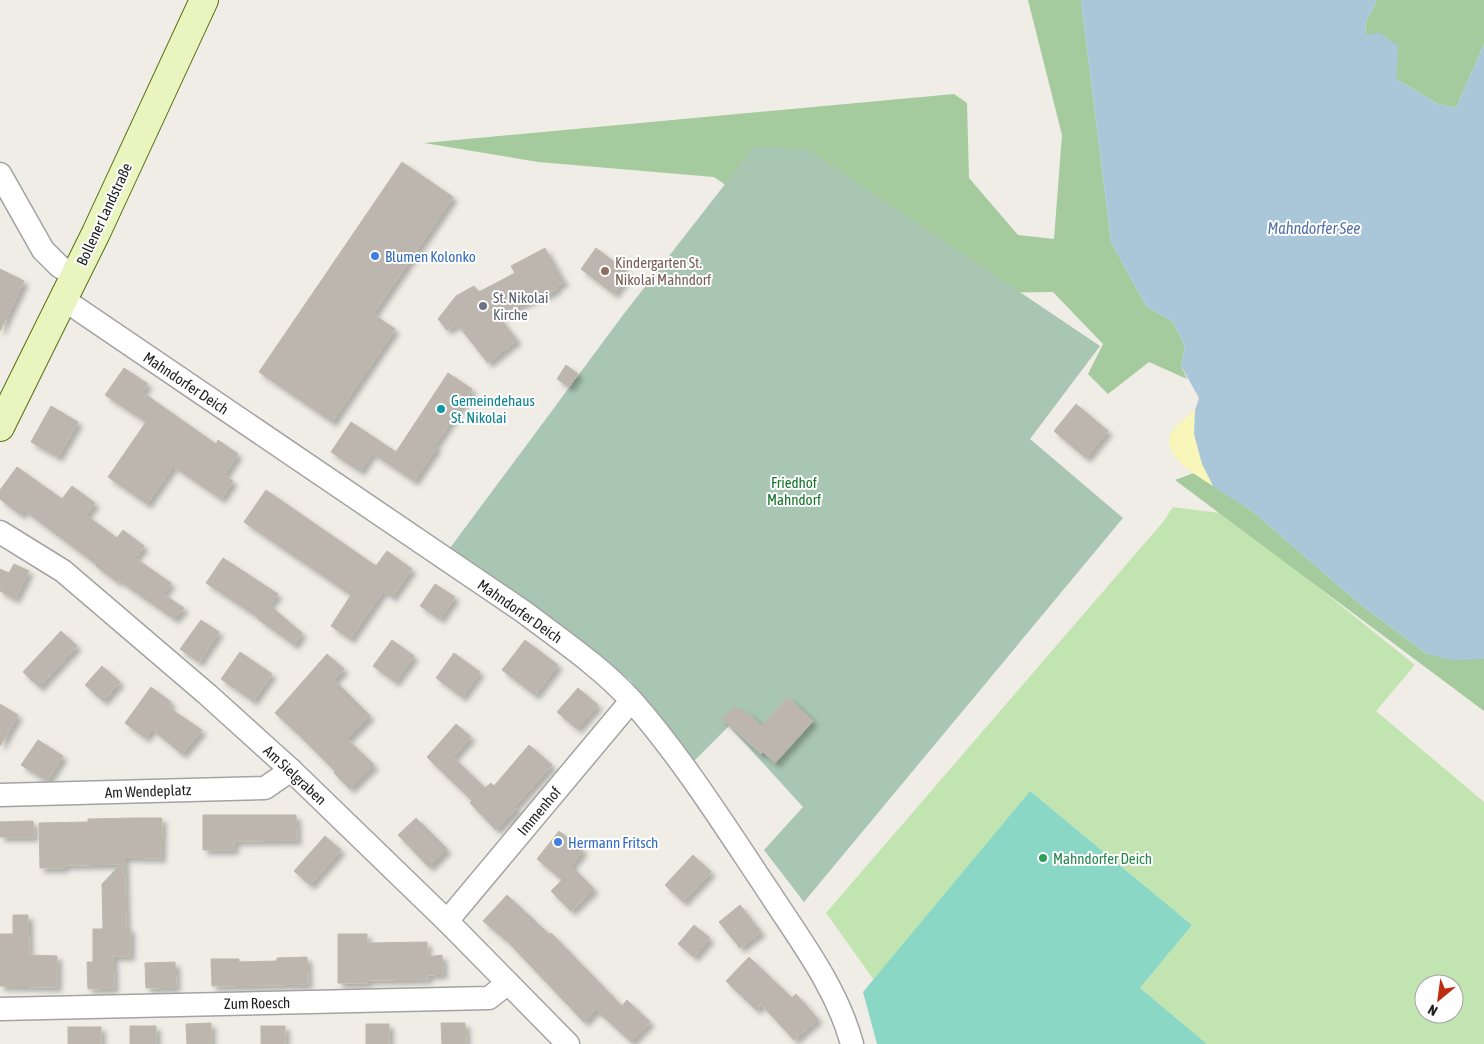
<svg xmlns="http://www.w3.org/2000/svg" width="1484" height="1044" font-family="'Asap Condensed',sans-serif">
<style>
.grass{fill:#c2e4b0;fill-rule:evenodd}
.forest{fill:#a4ca9e}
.sand{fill:#f9f6ba}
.cemetery{fill:#a9c6b2}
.pitch{fill:#8bd7c6}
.water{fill:#aac7d9}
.building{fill:#bcb6af;stroke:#bfb7a9;filter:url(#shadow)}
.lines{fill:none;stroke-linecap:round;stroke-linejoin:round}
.street-casing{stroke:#a3a3a3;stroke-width:25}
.secondary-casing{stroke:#546d0e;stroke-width:30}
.street{stroke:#fff;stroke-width:22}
.secondary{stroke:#e9f4bf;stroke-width:28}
.shop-dot{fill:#3f7fe0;stroke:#fff;stroke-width:2}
.education-dot{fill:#8d6e63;stroke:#fff;stroke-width:2}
.worship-dot{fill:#6b7280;stroke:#fff;stroke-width:2}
.culture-dot{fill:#0f9aa8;stroke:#fff;stroke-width:2}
.leisure-dot{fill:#2e9e5b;stroke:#fff;stroke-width:2}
.labels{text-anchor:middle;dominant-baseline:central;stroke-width:4;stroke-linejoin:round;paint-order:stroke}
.street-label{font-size:15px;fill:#1f1f1f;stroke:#fff}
.shop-label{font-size:15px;fill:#366cbe;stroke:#fff;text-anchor:start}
.education-label{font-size:15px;fill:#785e54;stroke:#fff;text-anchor:start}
.worship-label{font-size:15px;fill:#5b616d;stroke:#fff;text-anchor:start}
.culture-label{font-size:15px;fill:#0d838f;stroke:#fff;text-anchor:start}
.park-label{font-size:15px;fill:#15752c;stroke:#fff}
.leisure-label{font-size:15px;fill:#27864d;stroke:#fff;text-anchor:start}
.water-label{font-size:16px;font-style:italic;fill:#5370a7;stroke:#fff}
</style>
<defs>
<filter id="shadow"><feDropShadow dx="4.5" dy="4.5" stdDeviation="2.5" flood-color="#0004"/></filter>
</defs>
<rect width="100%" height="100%" fill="#efede6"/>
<path class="grass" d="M1173,507L1227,514L1415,665L1376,711L1484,802V1044H1207L1140,988L1192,925L1030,791L874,980L826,913L1163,522ZM1424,984H1454V1014H1424Z"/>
<g class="forest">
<path d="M1028,0H1081L1111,242L1146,306L1173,322L1185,346L1181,366L1187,379L1149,362L1108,394L1088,374L1103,344L1053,292L986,293L764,211L714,177L538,162L424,143L954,94L967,103L969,178L1018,235L1054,239L1062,135Z"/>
<path d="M1377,0H1484V44L1456,108L1438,104L1396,79L1365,35L1366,22Z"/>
<path d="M1194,473L1252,511L1360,604L1427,654L1482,659L1484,657V711L1175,480Z"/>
</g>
<path class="sand" d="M1195,410L1194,434L1202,464L1213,486C1197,475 1158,455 1172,432C1177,423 1188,416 1195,410Z"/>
<path class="cemetery" d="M754,147L807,149L1100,346L1030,439L1123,518L804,902L764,850L803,807L729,726L690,765L630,680L450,548L623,315Z"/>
<path class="pitch" d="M1030,791L1192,925L1140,988L1207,1044H877L863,992Z"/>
<path class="water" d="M1081,0H1377L1366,22L1365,35L1380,33L1398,46L1396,79L1438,104L1456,108L1484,44V657L1482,659L1453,660L1427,654L1360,604L1252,511L1213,486L1202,464L1194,434L1195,410L1199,398L1181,366L1185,346L1173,322L1146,306L1111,242Z"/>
<g class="building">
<path d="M402,162L453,197L373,314L395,329L332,422L259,372Z"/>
<path d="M545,248L564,282L556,286L557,289L543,296L542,294L498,316L517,340L488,363L457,324L447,330L438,319L456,296L474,286L479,292L515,273L511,266Z"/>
<path d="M596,248L629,273L614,294L581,269Z"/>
<path d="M0,269L24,281L0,331Z"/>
<path d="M566,365L578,374L569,387L557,379Z"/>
<path d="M124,368L148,384L142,392L216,444L218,440L238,454L224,475L233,481L221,499L173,466L147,504L108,477L146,422L105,395Z"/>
<path d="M448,373L472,389L434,446L437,447L414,481L372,453L360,471L331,452L351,422L396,452Z"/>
<path d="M1076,404L1108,431L1086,458L1054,431Z"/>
<path d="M51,406L78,422L58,457L31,442Z"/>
<path d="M17,467L62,499L72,486L95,503L86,515L117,538L123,530L144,546L135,558L171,583L163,594L184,608L174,619L118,580L117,582L96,566L97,565L24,510L21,515L0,499V490Z"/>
<path d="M266,490L376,566L387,551L412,569L392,597L383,591L350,639L331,626L351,595L244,522Z"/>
<path d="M223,558L278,594L269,605L302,633L294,645L258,619L259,618L206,583Z"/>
<path d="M14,564L29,571L15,599L0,591V569L9,573Z"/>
<path d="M435,584L455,597L440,619L420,606Z"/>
<path d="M201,620L219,632L199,662L180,649Z"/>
<path d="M61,631L77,646L39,687L23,672Z"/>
<path d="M392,640L414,656L395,682L373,666Z"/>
<path d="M525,640L558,665L535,695L502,670Z"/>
<path d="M240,652L272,674L253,701L221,679Z"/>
<path d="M454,653L480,672L462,697L436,678Z"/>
<path d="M327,654L344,669L334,680L370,716L347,739L374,765L350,789L334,773L335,771L301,737L275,713Z"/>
<path d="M102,666L120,682L103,701L85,685Z"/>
<path d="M151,687L171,702L168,707L202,730L182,754L152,729L145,738L125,723Z"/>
<path d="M578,688L598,705L577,729L557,712Z"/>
<path d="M788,697L813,721L775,763L763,752L761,754L722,719L734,707L750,715L762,726Z"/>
<path d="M0,704L18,715L0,746Z"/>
<path d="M456,724L471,737L453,757L485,788L491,783L494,786L529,745L552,765L514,807L517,809L496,830L470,803L472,801L427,757Z"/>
<path d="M38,740L63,756L47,781L21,765Z"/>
<path d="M203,815H296L297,840L234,841V850H203Z"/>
<path d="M135,818H162L161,858L124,857L126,928H130V956H113L114,988L88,989L87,962H93V929H103L102,884L121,864L64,865V868H40L39,823L88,822V819Z"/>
<path d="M416,818L447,849L429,867L398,835Z"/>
<path d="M33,821L34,837H0V822Z"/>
<path d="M559,831L583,850L571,866L594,889L571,911L551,891L562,880L537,859Z"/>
<path d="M325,836L341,850L310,885L294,871Z"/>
<path d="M693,855L711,872L683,902L665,885Z"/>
<path d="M507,895L550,935L551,933L622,1006L627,1000L650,1022L631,1042L596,1010L584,1022L509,943L483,921Z"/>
<path d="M740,905L761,932L740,948L719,922Z"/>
<path d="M13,915H28L29,955L57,956V987L0,986V934H13Z"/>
<path d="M694,925L710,938L694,957L678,944Z"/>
<path d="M338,934H367V943L427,942V957L442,955L443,974L427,975L428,979L367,980V983H338Z"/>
<path d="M307,957L308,984L212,986L211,959H239V962L277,961V958Z"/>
<path d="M749,957L792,998L796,994L818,1019L794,1040L761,1004L756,1010L726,981Z"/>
<path d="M175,962L176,987L146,988L145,963Z"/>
<path d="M211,1023V1044H187L186,1024Z"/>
<path d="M441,1023H465L466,1044H442Z"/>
<rect x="366" y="1024" width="23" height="20"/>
<rect x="130" y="1026" width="26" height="18"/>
<rect x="261" y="1026" width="24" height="18"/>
<rect x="68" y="1027" width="33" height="17"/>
</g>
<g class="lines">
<defs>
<g id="street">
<path d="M0,174L43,250L59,266L75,276"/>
<path d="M63,299L524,612C561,640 601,667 632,701C683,759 726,828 769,892C800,940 837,988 852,1044"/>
<path d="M0,532L63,571L208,695L291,770L447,921L568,1044"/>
<path d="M0,795L265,788L291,770"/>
<path d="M447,921L631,701"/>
<path d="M0,1009L489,998L508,983"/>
</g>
<path id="secondary" d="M0,427L96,233L204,0"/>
</defs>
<use href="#street" class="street-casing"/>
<use href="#secondary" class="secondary-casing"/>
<use href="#street" class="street"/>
<use href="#secondary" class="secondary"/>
</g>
<g class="shop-dot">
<circle cx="375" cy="256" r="5"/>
<circle cx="558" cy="842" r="5"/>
</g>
<circle class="education-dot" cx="605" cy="271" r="5"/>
<circle class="worship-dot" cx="483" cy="306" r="5"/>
<circle class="culture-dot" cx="441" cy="409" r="5"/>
<circle class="leisure-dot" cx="1043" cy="858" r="5"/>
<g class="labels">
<g class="street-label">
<text transform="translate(104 214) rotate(-65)">Bollener Landstraße</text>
<text transform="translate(186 383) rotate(34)">Mahndorfer Deich</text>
<text transform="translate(520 611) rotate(35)">Mahndorfer Deich</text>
<text transform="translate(295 775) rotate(43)">Am Sielgraben</text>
<text transform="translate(148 791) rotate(-2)">Am Wendeplatz</text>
<text transform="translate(539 811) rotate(-50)">Immenhof</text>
<text transform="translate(257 1003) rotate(-1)">Zum Roesch</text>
</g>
<g class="shop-label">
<text x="385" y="256">Blumen Kolonko</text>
<text x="568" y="842">Hermann Fritsch</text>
</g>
<g class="education-label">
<text x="615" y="262">Kindergarten St.<tspan x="615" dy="17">Nikolai Mahndorf</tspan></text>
</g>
<g class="worship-label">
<text x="493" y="297">St. Nikolai<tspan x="493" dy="17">Kirche</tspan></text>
</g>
<g class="culture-label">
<text x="451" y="400">Gemeindehaus<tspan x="451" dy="17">St. Nikolai</tspan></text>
</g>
<g class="park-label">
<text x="794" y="482">Friedhof<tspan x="794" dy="17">Mahndorf</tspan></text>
</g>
<g class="leisure-label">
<text x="1053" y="858">Mahndorfer Deich</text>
</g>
<g class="water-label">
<text x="1314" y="228">Mahndorfer See</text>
</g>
</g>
<g transform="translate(1439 999) rotate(209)"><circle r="24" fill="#ffffff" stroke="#a5a5a5"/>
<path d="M0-4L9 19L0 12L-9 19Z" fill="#bc2d11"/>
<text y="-8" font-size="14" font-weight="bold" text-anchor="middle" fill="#1f1f1f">N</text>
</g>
</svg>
